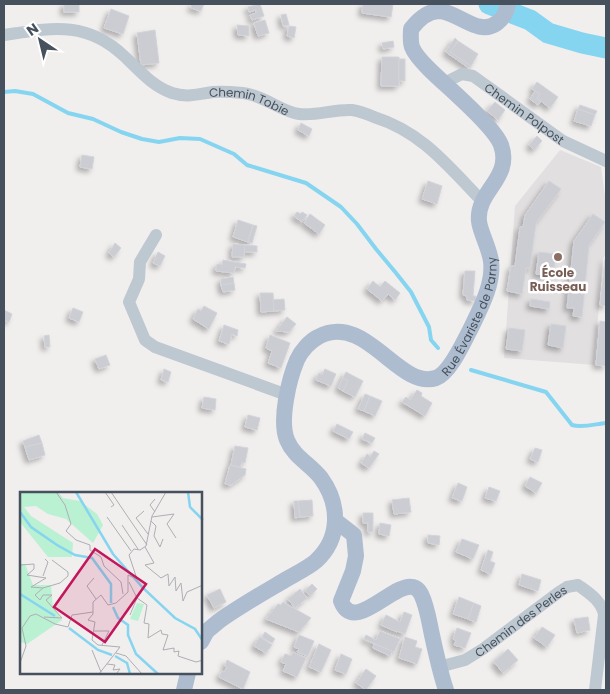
<svg xmlns="http://www.w3.org/2000/svg" width="610" height="694" font-family="Poppins,sans-serif">
<style>
.education{fill:#e2dfe0}
.lines{fill:none;stroke-linecap:round;stroke-linejoin:round}
.stream{stroke:#85d5f0;stroke-width:4}
.river{stroke:#85d5f0;stroke-width:21}
.building{fill:#cbcdd3;stroke:#d2d4da;filter:url(#shadow)}
.minor{stroke:#bec8d1;stroke-width:12}
.major{stroke:#adbccf;stroke-width:16}
.education-dot{fill:#8d6e63;stroke:#fff;stroke-width:2}
.labels{text-anchor:middle;dominant-baseline:central;stroke-width:5;stroke-linejoin:round;paint-order:stroke}
.street-label{font-size:12px;fill:#46515d;stroke:#fff}
.education-label{font-size:12px;font-weight:bold;fill:#785e54;stroke:#fff}
.inset-river{fill:none;stroke:#85d5f0;stroke-width:2.5}
.inset-road{fill:none;stroke:#adafb4;stroke-width:1}
.view{fill:#c2185b;fill-opacity:0.15;stroke:#c2185b;stroke-width:2.5}
.inset-edge{fill:none;stroke:#46515d;stroke-width:2.5}
</style>
<defs>
<filter id="shadow"><feDropShadow dx="-3.5" dy="3.5" stdDeviation="2.5" flood-color="#0004"/></filter>
</defs>
<rect width="100%" height="100%" fill="#f1eeee"/>
<path class="education" d="M560,150L601,167L606,204V254L603,259L594,365L504,358L515,206Z"/>
<g class="lines">
<g class="stream">
<path d="M4,92L15,91L33,94L68,113L93,119L121,132L142,139L159,142L180,138L200,139L234,154L247,165L306,183L341,207L357,224L376,249L396,273L411,292L429,327L431,340L438,348"/>
<path d="M471,370L546,392L572,425C583,428 595,424 606,423"/>
</g>
<path class="river" d="M489,4L530,20L548,33L582,43L606,48"/>
</g>
<g class="building">
<rect x="64" y="4" width="15" height="8"/>
<path d="M192,4H204L201,11L191,8Z"/>
<path d="M260,4L264,16L252,20L250,15L256,13V10L249,12L248,7Z"/>
<path d="M363,4H393L391,17L362,13Z"/>
<path d="M111,9L129,16L123,34L104,28Z"/>
<path d="M286,14L289,25L283,26L281,15Z"/>
<path d="M265,20L269,33L258,36L254,23Z"/>
<path d="M237,25L249,26V36L238,35Z"/>
<path d="M289,26L296,27L294,38L287,36Z"/>
<path d="M155,30L159,63L141,65L137,33Z"/>
<path d="M455,38L458,41L450,52L471,66L469,68L447,53L446,51Z"/>
<path d="M393,41L394,47L383,49L382,43Z"/>
<path d="M458,41L478,54L471,66L450,52Z"/>
<path d="M382,57H399V86H381Z"/>
<rect x="399" y="59" width="6" height="22"/>
<path d="M537,82L558,97L550,108L537,98L540,94L532,89Z"/>
<path d="M535,91L540,94L537,98L541,101L538,105L530,99Z"/>
<path d="M495,102L505,110L498,120L487,111Z"/>
<path d="M580,105L597,111L595,115L578,109Z"/>
<path d="M578,109L595,115L591,126L574,121Z"/>
<path d="M301,123L312,129L309,136L298,130Z"/>
<path d="M537,136L542,141L534,150L529,145Z"/>
<path d="M82,155L94,157L92,169L80,167Z"/>
<path d="M428,181L442,186L437,204L422,199Z"/>
<path d="M549,181L561,189L536,223L530,268H526L522,294L507,291L511,266H515L520,227H523L525,215Z"/>
<path d="M297,212L301,214L302,212L307,215L302,222L294,216Z"/>
<path d="M310,214L325,225L319,234L304,223Z"/>
<path d="M593,214L605,222L589,245L582,317L573,316L574,308H567L574,241Z"/>
<path d="M238,220L253,225L248,242L233,237Z"/>
<path d="M253,225L257,226L252,243L248,242Z"/>
<path d="M115,243L121,248L114,257L109,253Z"/>
<path d="M233,244L245,245L244,257H232Z"/>
<path d="M245,245L257,246V252H244Z"/>
<path d="M158,252L165,256L160,266L153,263Z"/>
<path d="M539,252L556,254L553,276L536,274Z"/>
<path d="M605,259H606V306L600,305Z"/>
<path d="M223,260L246,264L245,268L235,267L234,273L216,271L217,264L222,265Z"/>
<path d="M465,271H475L473,296H476L475,301L467,300V296L463,295Z"/>
<path d="M233,277L234,283L221,285V279Z"/>
<path d="M373,281L380,287L385,281L400,293L395,300L388,294L382,301L367,289Z"/>
<path d="M234,283L235,290L223,292L221,285Z"/>
<path d="M260,293H273L274,311L261,312Z"/>
<path d="M284,299L285,310L274,311L273,300Z"/>
<path d="M531,299L550,302L549,309L530,306Z"/>
<path d="M204,306L217,313L209,329L193,319L198,309L201,311Z"/>
<path d="M73,308L83,312L79,322L69,318Z"/>
<path d="M4,310L12,314L9,322L4,320Z"/>
<path d="M287,317L296,324L289,332L276,331Z"/>
<path d="M600,321L606,322V366L596,365Z"/>
<path d="M551,324L566,326L563,348L548,345Z"/>
<path d="M224,325L238,330L237,336L232,334L229,344L219,341Z"/>
<path d="M509,328L525,330L522,351L506,349Z"/>
<path d="M49,335L50,347H45L44,336Z"/>
<path d="M270,335L290,343L281,368L268,363L272,351L266,348Z"/>
<path d="M106,355L110,365L99,369L95,359Z"/>
<path d="M164,369L171,372L168,382L161,380Z"/>
<path d="M325,369L336,374L331,386L316,380L319,373L322,375Z"/>
<path d="M346,372L363,381L355,397L343,391L348,381L343,378Z"/>
<path d="M343,378L348,381L343,391L338,388Z"/>
<path d="M417,390L422,393L421,396L432,403L425,416L402,402L406,397L410,400Z"/>
<path d="M365,394L370,396L364,411L358,409Z"/>
<path d="M370,396L382,401L375,416L364,411Z"/>
<path d="M204,397L216,399L215,410L202,408Z"/>
<path d="M248,415L260,418L257,430L245,427Z"/>
<path d="M337,424L353,432L349,439L333,431Z"/>
<path d="M365,433L375,438L372,443L362,439Z"/>
<path d="M39,435L42,443L25,447L23,441Z"/>
<path d="M42,443L45,455L29,460L25,447Z"/>
<path d="M235,446L248,448L245,463L242,462L240,467L231,465Z"/>
<path d="M535,448L542,450L538,462L530,459Z"/>
<path d="M374,451L379,454L369,468L361,463L367,454L370,457Z"/>
<path d="M230,465L246,469L245,475L231,485L225,484Z"/>
<path d="M530,477L542,483L536,493L525,486Z"/>
<path d="M458,483L467,487L462,501L452,498Z"/>
<path d="M489,487L500,491L496,501L485,498Z"/>
<path d="M409,498L411,512L394,514L392,500Z"/>
<path d="M312,500L313,516L300,517L298,501Z"/>
<path d="M294,501H298L300,517L295,518Z"/>
<path d="M363,513H373V532H368V523H363Z"/>
<path d="M380,523L391,525L389,536L379,534Z"/>
<path d="M428,535L440,536L439,545L428,543Z"/>
<path d="M462,539L479,545L473,559L456,552Z"/>
<path d="M488,550L493,552L490,561L495,563L491,574L481,570Z"/>
<path d="M522,574L541,580L538,591L519,585Z"/>
<path d="M312,584L317,589L310,596L305,591Z"/>
<path d="M220,589L226,602L214,608L207,595Z"/>
<path d="M300,589L307,598L295,608L288,599Z"/>
<path d="M459,597L474,603L468,619L453,614Z"/>
<path d="M283,602L311,618L299,632L266,619L278,604L281,605Z"/>
<path d="M474,603L481,606L476,622L468,619Z"/>
<path d="M404,612L412,615L405,634L397,631V632L381,625L386,615L400,622Z"/>
<path d="M588,617L590,630L577,633L574,619Z"/>
<path d="M542,627L555,635L547,647L534,638Z"/>
<path d="M457,628L471,633L465,648L454,645L456,641L453,639Z"/>
<path d="M380,631L400,639L394,652L364,639L366,635L376,640Z"/>
<path d="M265,632L275,639L272,643L262,637Z"/>
<path d="M299,635L314,641L308,656L297,652L299,649L294,647Z"/>
<path d="M260,637L272,645L266,653L254,646Z"/>
<path d="M405,637L417,641L415,647L422,649L417,664L399,658Z"/>
<path d="M319,644L331,650L321,672L309,667Z"/>
<path d="M374,644L392,651L390,656L373,648Z"/>
<path d="M508,649L518,660L503,673L494,662Z"/>
<path d="M293,652L306,658L297,677L283,671L286,664L281,662L285,654L291,656Z"/>
<path d="M341,654L352,659L346,674L335,670Z"/>
<path d="M227,660L250,672L243,689L219,677L222,671L224,672L227,667L225,666Z"/>
<path d="M366,669L376,676L366,690L356,683Z"/>
</g>
<g class="lines">
<g class="minor">
<path id="s1" d="M4,35C51,28 86,20 124,56C139,70 152,86 172,93C188,98 197,94 213,92C222,91 233,92 243,93C263,95 282,112 299,114C317,116 334,109 352,110C359,111 367,114 374,117C422,132 448,166 482,201"/>
<path id="s2" d="M444,83L462,74L473,76L563,141L606,161"/>
<path d="M156,235L140,262L139,279L129,302L145,340L155,347L287,395"/>
<path id="s3" d="M439,667L465,660L483,649L559,592L567,587L578,585C589,593 602,601 604,615L595,690"/>
</g>
<g class="major">
<path d="M336,521L354,535L356,556L353,571L341,601C354,635 393,582 413,587C417,588 419,590 421,594C427,606 429,621 432,635C436,653 440,672 446,690"/>
<path id="s4" d="M201,642L207,631L219,621C240,606 263,593 285,580C295,574 308,568 316,561C341,538 340,504 321,478C310,464 294,457 287,440C279,420 289,379 297,360C301,351 310,341 318,337C366,311 398,390 436,378C450,373 463,343 470,330C480,309 494,284 491,261C489,247 480,232 479,221C476,191 513,178 501,145C494,126 446,86 429,69C423,63 415,55 412,47C410,42 411,34 411,29C418,20 427,11 439,11C459,12 478,37 497,23C504,18 506,12 508,4"/>
<path d="M184,690L188,673"/>
</g>
</g>
<circle class="education-dot" cx="558" cy="257" r="5"/>
<g class="labels">
<g class="street-label">
<text stroke="none"><textPath href="#s1" startOffset="268">Chemin Tobie</textPath></text>
<text stroke="none"><textPath href="#s2" startOffset="95">Chemin Polpost</textPath></text>
<text stroke="none"><textPath href="#s4" startOffset="604">Rue Évariste de Parny</textPath></text>
<text stroke="none"><textPath href="#s3" startOffset="95">Chemin des Perles</textPath></text>
</g>
<g class="education-label">
<text x="558" y="272">École<tspan x="558" dy="14">Ruisseau</tspan></text>
</g>
</g>
<g transform="translate(20 492)">
<rect width="182" height="182" fill="#f1eeee"/>
<path d="M0,0H38L43,6L60,9L77,22L83,33L73,51L46,27L28,22L16,14L4,15L11,24L53,51L52,65H28L0,30ZM0,72H5L13,93H31L33,115L42,128L7,152L0,150ZM117,111L124,112L118,129L110,127Z" fill="#baf1d2"/>
<path class="inset-river" d="M56,0L93,62L123,96L155,126L175,137L183,149M168,0L170,15L183,28M0,20L11,35L37,53L55,63L72,66L91,92V111M0,102L35,124M93,115L98,126L108,133V143L116,162L138,182M49,136L78,158L92,163M95,164L107,171L110,182"/>
<path class="inset-road" d="M36,0L45,13L51,32L46,39L56,48L70,53V58L81,65L84,74L101,90L103,102M85,0L94,13L91,15M91,0L127,53M124,19L116,26L128,42M135,20L130,13L135,7M87,25L111,59M132,25L154,22L147,32L156,46M131,29L136,34L134,44L140,55L143,47M102,33L118,57M125,55L134,71L125,73L141,86L148,82L149,94L155,85L156,99L161,91L163,109L167,100L183,93M0,73L14,72V77L7,83L26,86L11,95L23,96L15,103L20,108L23,103H32L26,108L42,126L24,125M23,84L28,70L25,67M74,86L67,94L76,107M109,90L117,106L127,113L124,131L129,132L128,146L141,138L142,142L148,143L143,158L154,156V160L159,159L158,164L176,170L183,168M23,96L40,91L48,84V80L32,68M110,123L117,106M74,139H89L82,153M72,158L81,180M96,161L106,164L122,182M0,171L6,154L2,136L10,124L16,122L35,132L48,135L52,123L73,120M87,172L95,173L93,178L100,177L96,182M79,182L100,155L78,153L72,148L75,130L68,128L73,122V110L81,103L88,113L96,111L108,100V83L117,87L109,63L114,57L120,58L126,54L132,24L146,0"/>
<path class="view" d="M75,57L126,92L85,150L34,115Z"/>
<rect width="182" height="182" class="inset-edge"/>
</g>
<rect width="610" height="694" fill="none" stroke="#46515d" stroke-width="10"/>
<g transform="translate(40 40) rotate(325)" stroke="#ffffff" stroke-width="4" paint-order="stroke">
<path d="M0-4L9 19L0 12L-9 19Z" fill="#46515d"/>
<text y="-8" font-size="14" font-weight="bold" text-anchor="middle" fill="#46515d">N</text>
</g>
</svg>
